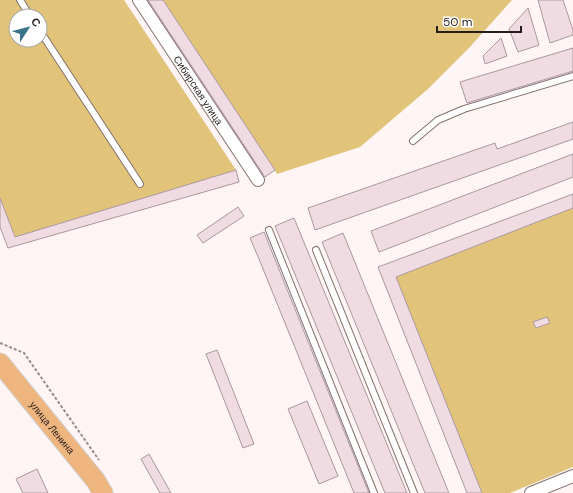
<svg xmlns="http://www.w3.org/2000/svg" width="573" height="493" font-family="'DM Sans',sans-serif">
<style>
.green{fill:#e1c47a;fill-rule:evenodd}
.building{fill:#f0dbe2;stroke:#aa979e}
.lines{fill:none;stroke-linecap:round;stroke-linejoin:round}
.lane-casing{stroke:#84716e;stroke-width:8}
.street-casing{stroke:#84716e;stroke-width:14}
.primary-casing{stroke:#d3d2d2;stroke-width:21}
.path{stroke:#948b8a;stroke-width:2;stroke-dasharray:3 2;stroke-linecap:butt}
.lane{stroke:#fff;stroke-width:6}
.street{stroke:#fff;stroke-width:12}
.primary{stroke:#efb57f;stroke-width:19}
.labels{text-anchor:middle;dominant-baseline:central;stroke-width:3;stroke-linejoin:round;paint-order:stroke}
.street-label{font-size:10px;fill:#251d1c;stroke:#fff}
</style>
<rect width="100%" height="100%" fill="#fef5f4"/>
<g class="green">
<path d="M0,0H124L236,170L15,237L0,198ZM16,16H40V40H16Z"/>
<path d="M163,0H512L469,48L428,89L360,147L277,174Z"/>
<path d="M573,208V467L510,493H482L396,277Z"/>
</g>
<g class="building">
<path d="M148,0H163L275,170L265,177Z"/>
<path d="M538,0H563L573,30V35L550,43Z"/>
<path d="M528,8L539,45L518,52L509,29Z"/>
<path d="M501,38L507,56L485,64L483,56Z"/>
<path d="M573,48V71L467,103L460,82Z"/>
<path d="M573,122V139L315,230L308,208L495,143L497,149Z"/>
<path d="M573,154V177L379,252L371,231Z"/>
<path d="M236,170L239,182L8,248L0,227V198L15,237Z"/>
<path d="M573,194V208L396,277L482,493H467L378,267Z"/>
<path d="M238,207L244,216L203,243L197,235Z"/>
<path d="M294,218L407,493H385L275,226Z"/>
<path d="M264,232L369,493H354L259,259L250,238Z"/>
<path d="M343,233L449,493H425L322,242Z"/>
<path d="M547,317L550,323L536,328L533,322Z"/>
<path d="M217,350L254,444L243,448L206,354Z"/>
<path d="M307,401L338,476L319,484L288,409Z"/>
<path d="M149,454L171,493H160L141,459Z"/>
<path d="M37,469L48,493H23L16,479Z"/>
</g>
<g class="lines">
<defs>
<g id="lane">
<path d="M20,0L30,16"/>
<path d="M40,31L140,184"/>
<path d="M413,141L438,120L464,109L573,76"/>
<path d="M269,230L374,493"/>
<path d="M316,250L414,493"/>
</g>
<g id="street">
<path id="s1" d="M139,0L258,180"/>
<path d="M531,493L573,476"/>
</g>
<g id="primary">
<path id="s2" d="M0,363L96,481L103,493"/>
</g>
</defs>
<use href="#lane" class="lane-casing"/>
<use href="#street" class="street-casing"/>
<use href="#primary" class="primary-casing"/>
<path class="path" d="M0,343L24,353L99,460"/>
<use href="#lane" class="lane"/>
<use href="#street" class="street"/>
<use href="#primary" class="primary"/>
</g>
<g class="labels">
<g class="street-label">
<text stroke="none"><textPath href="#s1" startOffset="108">Сибирская улица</textPath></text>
<text stroke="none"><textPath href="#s2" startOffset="83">улица Ленина</textPath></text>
</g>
</g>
<g transform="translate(28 28) rotate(54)"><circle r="19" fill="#ffffff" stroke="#a8a5a4"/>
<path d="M0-3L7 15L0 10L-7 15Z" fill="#3b738d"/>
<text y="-6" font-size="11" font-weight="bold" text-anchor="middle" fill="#251d1c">С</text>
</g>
<path d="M437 26v6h84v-6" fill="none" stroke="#251d1c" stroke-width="2"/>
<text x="443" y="26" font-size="12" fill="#251d1c" stroke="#ffffff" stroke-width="3" paint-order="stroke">50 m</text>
</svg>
